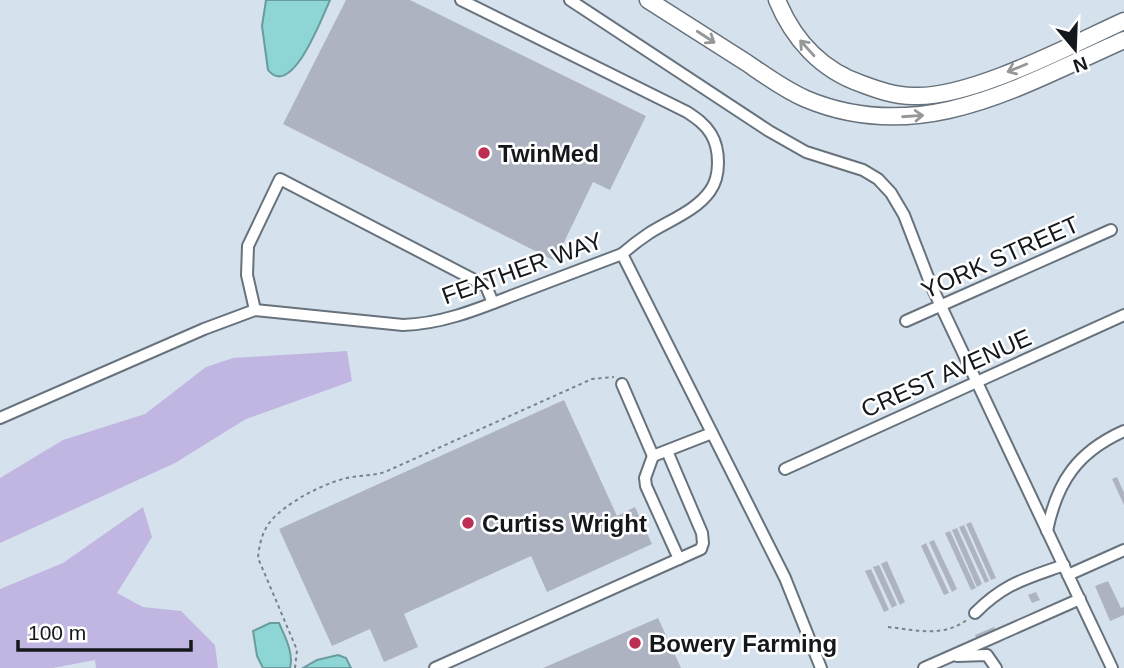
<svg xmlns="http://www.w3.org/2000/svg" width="1124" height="668" font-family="Arial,sans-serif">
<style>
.green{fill:#c1b6e2}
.water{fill:#8ed5d6;stroke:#699c9e;stroke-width:2}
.building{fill:#aeb3c1}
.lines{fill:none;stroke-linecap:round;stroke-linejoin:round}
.minor-casing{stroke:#67727c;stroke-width:14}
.highway-casing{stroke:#67727c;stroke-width:19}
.path{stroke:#7a838b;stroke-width:2;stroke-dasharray:3.5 3.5;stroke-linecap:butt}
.minor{stroke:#fff;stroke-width:10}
.highway{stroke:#fff;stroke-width:16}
.oneway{stroke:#959799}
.poi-dot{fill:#bd2e54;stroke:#fff;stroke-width:2.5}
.labels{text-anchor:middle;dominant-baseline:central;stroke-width:5;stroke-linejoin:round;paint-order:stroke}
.poi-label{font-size:24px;font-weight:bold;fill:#14181c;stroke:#fff;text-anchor:start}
.street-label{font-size:24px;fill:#14181c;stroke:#fff}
</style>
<rect width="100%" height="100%" fill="#d5e2ed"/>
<g class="green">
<path d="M347,351L352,381L246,419L175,463L0,543V478L63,440L145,414L206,367L233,358Z"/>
<path d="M143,507L152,537L117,593L143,607L181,611L215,645L218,668H96L95,660L53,668H0V589L63,563Z"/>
</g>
<g class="water">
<path d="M266,0H330C323,15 292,100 268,70L262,26Z"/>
<path d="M270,623H279C285,637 294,653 290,668H263L257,656L253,631Z"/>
<path d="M338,655L346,658L351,668H303L317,660Z"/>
</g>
<g class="building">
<path d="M346,0H410L646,116L610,190L593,182L555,261L283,124Z"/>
<path d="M564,400L617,516L635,507L652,544L547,592L531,556L404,614L418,647L384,662L370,629L332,646L279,529Z"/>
<path d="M1117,477L1124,493V505L1112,479Z"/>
<path d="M971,522L996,578L991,580L966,524Z"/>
<path d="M964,525L989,581L985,583L959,527Z"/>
<path d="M957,528L982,584L977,587L952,530Z"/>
<path d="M950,531L976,588L971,590L945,533Z"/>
<path d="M934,540L957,589L952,592L929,542Z"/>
<path d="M926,543L949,593L944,595L921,546Z"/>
<path d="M887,561L905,602L900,605L881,564Z"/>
<path d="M879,565L897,605L892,608L873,567Z"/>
<path d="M871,569L889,610L884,612L865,571Z"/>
<path d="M1108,581L1121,608L1124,607V615L1110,621L1095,586Z"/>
<path d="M1036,592L1040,600L1032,603L1028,595Z"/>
<path d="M658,618L681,668H543Z"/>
<path d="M994,627L1001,642L982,650L975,635Z"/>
</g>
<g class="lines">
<defs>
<g id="minor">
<path d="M461,0L687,112C696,118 705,124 711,134C720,149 721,176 710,191C696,211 668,221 648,234C639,240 630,247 622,254"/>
<path d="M570,0L769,131L806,152L863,170L878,179L891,193L904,215L931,285L1112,668"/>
<path d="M255,310L247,275L248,246L280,179L486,286L493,303"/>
<path d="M906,321L1111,230"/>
<path d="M622,384L653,456L712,433"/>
<path d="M0,418L204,329L255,310L403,325C442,324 478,309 514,295C550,281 586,268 622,254L785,578L821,668"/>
<path d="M653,456L645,478L646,486L679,559"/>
<path d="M785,469L1124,315"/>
<path d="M1047,531C1057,482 1077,452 1124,431"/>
<path d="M1068,575L1124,550"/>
<path d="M975,613C1005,583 1025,579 1064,565"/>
<path d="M957,656L987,655L996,668"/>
<path d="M435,668L701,549L703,543L702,533L667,451"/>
<path d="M924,668L1080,599"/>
</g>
<g id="highway">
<path d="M648,0C681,21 714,42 747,63C766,76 785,90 806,99C921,147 1020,86 1124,40"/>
<path d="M777,0C793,39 821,70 862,84C878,90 895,96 913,96C970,99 1071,45 1124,21"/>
</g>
</defs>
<use href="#minor" class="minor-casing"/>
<use href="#highway" class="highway-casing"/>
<g class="path">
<path d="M888,627C916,630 944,638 968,619"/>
<path d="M295,668L297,650L258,558C259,546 262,532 270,522C285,503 324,483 347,478C360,475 372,476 385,472L592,379L614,377"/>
</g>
<use href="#minor" class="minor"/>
<use href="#highway" class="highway"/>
</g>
<defs><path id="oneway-shaft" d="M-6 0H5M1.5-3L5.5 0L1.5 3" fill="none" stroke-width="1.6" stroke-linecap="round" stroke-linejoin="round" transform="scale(1.75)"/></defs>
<g class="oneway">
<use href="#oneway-shaft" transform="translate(706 37) rotate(33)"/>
<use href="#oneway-shaft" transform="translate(807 48) rotate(-132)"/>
<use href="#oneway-shaft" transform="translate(1017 68) rotate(158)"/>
<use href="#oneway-shaft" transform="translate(913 116) rotate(-4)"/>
</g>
<g class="poi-dot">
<circle cx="484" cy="153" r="7"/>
<circle cx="468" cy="523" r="7"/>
<circle cx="635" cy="643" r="7"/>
</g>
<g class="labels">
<g class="poi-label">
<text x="498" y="153">TwinMed</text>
<text x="482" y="523">Curtiss Wright</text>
<text x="649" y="643">Bowery Farming</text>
</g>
<g class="street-label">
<text transform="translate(1000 257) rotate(-24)">YORK STREET</text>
<text transform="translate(522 268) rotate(-20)">FEATHER WAY</text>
<text transform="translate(946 373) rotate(-24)">CREST AVENUE</text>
</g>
</g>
<g transform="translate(1075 49) rotate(161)" stroke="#ffffff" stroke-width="5" paint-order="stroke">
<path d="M0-5L12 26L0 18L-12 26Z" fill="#14181c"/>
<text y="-10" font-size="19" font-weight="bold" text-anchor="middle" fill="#14181c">N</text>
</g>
<path d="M18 640v10h173v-10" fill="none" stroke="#14181c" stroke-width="3.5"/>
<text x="28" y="640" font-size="21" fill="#14181c" stroke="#ffffff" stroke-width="5" paint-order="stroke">100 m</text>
</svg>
